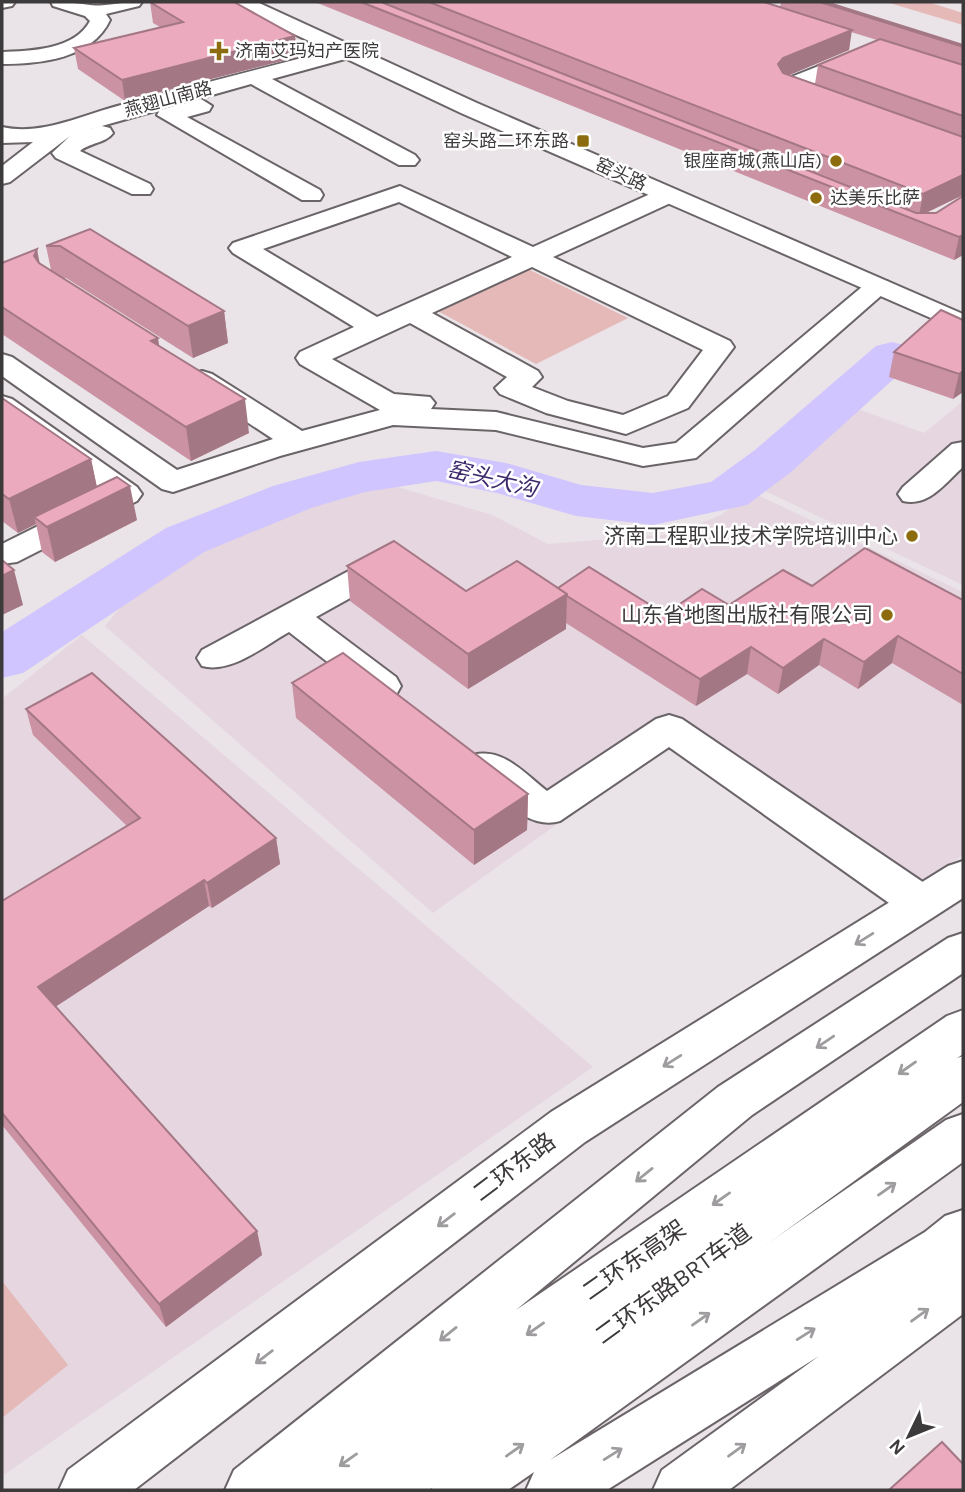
<svg xmlns="http://www.w3.org/2000/svg" width="965" height="1492" font-family="Karla,'Noto Sans SC',sans-serif">
<style>
.built{fill:#e5d6e0}
.green{fill:#e4b9b7}
.lines{fill:none;stroke-linecap:round;stroke-linejoin:round}
.river{fill:#d0c5fe;fill-rule:evenodd}
.minor-casing{stroke:#6a6468;stroke-width:4}
.major-casing{stroke:#6a6468;stroke-width:4}
.highway-casing{stroke:#6a6468;stroke-width:4}
.minor{fill:#fff;fill-rule:evenodd}
.major{fill:#fff;fill-rule:evenodd}
.highway{fill:#fff;fill-rule:evenodd}
.wall{fill:#ca92a3;fill-rule:evenodd}
.shaded-wall{fill:#a47785}
.building{fill:#ebaabe;stroke:#a47785;stroke-width:2}
.oneway{stroke:#9e9c9e}
.poi-dot{fill:#8c6c0e;stroke:#fff;stroke-width:2.5}
.labels{text-anchor:middle;dominant-baseline:central;stroke-width:5;stroke-linejoin:round;paint-order:stroke}
.far-poi-label{font-size:18px;fill:#3d3a3c;stroke:#fff;text-anchor:start}
.far-street-label{font-size:18px;fill:#3d3a3c;stroke:#fff}
.poi-label{font-size:21px;fill:#3d3a3c;stroke:#fff;text-anchor:end}
.water-label{font-size:23px;font-style:italic;fill:#3d296b;stroke:#fff}
.near-street-label{font-size:24px;fill:#3d3a3c;stroke:#fff}
</style>
<rect width="100%" height="100%" fill="#eae3e8"/>
<g class="built">
<path d="M963,401V585L759,488L852,407L924,433Z"/>
<path d="M394,486L492,515L548,544L675,534L721,515L751,492L963,592V855L919,885L688,730L433,913L105,626L134,591L185,540L277,498Z"/>
<path d="M82,635L593,1067L2,1476V699Z"/>
</g>
<g class="green">
<path d="M886,2H928L963,13V25Z"/>
<path d="M526,268L628,318L536,364L434,309Z"/>
<path d="M2,1281L68,1365L2,1418Z"/>
</g>
<g class="lines">
<path class="river" d="M892,342L908,346L915,356L908,366L791,472L747,505L653,525L576,516L497,493L436,481L365,492L311,508L204,552L23,673L2,678V632L166,528L273,486L359,462L436,451L506,463L581,485L653,493L711,482L755,450L876,346Z"/>
<defs>
<g id="minor">
<path d="M2,2H15L12,6L2,8Z"/>
<path d="M51,2C65,2 77,3 90,5C100,7 128,1 142,2L139,6L106,14L110,20C92,59 40,64 2,64V52C30,51 75,50 90,21L85,16L53,6Z"/>
<path d="M349,46L359,52L356,56L272,79L415,155L419,160L415,165H399L251,84L84,131L102,126L110,128L113,133C106,143 89,143 80,151L150,184L153,189L150,194H132L56,158L52,153L70,136L10,182L2,184V166L33,142L2,143V127C42,136 82,115 121,105C197,85 273,65 349,46Z"/>
<path d="M864,48L874,54L871,58L808,86L832,94L835,99L832,104H816L781,91L778,86L781,81Z"/>
<path d="M201,99L212,106L209,111L187,117L320,190L323,195L320,200H302L157,115L160,110Z"/>
<path d="M400,186L533,247L659,190H677L680,195L677,200L553,257L730,341L734,347L688,408L626,434L546,413L500,394L495,388L507,377L410,323L332,359L394,394L430,397L435,403L431,409L496,412L643,448L676,443L869,281H887L891,287L696,458L643,466L496,430L393,425L280,456L173,492L162,489L2,376V354L12,357L177,470L273,439L192,386L187,380L192,374L202,371L212,374L302,431L380,410L300,364L296,358L300,352L354,327L233,253L229,248L233,243ZM399,202L512,257L377,317L263,249ZM532,267L703,350L668,396L623,415L568,401L532,387L542,377L538,371L432,313Z"/>
<path d="M2,396L12,399L137,487L142,494L137,501L17,562L2,564V544L104,493L2,419Z"/>
<path d="M963,442V467C945,483 929,507 903,501L898,494L903,487L952,444Z"/>
<path d="M394,550L406,553L411,560L406,567L316,617L396,677L401,686L396,695L383,698L370,695L289,632C264,646 231,674 202,666L197,658L202,650L382,553Z"/>
<path d="M669,715L682,719L936,891L942,903L936,915L921,919L906,915L669,747L560,821C527,831 498,794 473,775L468,765L473,755C503,747 525,774 547,791L656,719Z"/>
<path d="M963,1056V1102L429,1490H352L361,1470L946,1062Z"/>
</g>
<path id="major" d="M232,2H257L477,103L963,314V332L461,113L235,6Z"/>
<g id="highway">
<path d="M963,861V898L585,1142L134,1490H59L68,1470L551,1112L948,866Z"/>
<path d="M963,933V973L752,1115L516,1310L947,1016L963,1010V1054L353,1490H225L234,1470L718,1087L948,938Z"/>
<path d="M963,1114V1162L550,1460L925,1232L945,1216L963,1210V1314L729,1490H653L662,1470L819,1356L607,1490H526L534,1472L508,1490H431L440,1470L946,1120Z"/>
</g>
</defs>
<use href="#minor" class="minor-casing"/>
<use href="#major" class="major-casing"/>
<use href="#highway" class="highway-casing"/>
<use href="#minor" class="minor"/>
<use href="#major" class="major"/>
<use href="#highway" class="highway"/>
</g>
<g class="wall">
<path d="M150,2L295,36L297,57L125,101L78,69L74,48L160,27L153,23Z"/>
<path d="M315,2H764L780,7L781,3L779,2H826L963,45V195L926,213H936L963,196V255L954,260ZM851,32L877,40L818,65L815,84L789,75L849,50Z"/>
<path d="M90,229L224,311L228,343L193,358L66,278H63L159,346L249,433L191,461L2,334V263L51,270L46,246Z"/>
<path d="M963,320V392L953,399L889,377L894,352Z"/>
<path d="M2,398L91,459L97,487L137,520L55,562L42,552L36,524L18,533L2,521Z"/>
<path d="M347,566L466,591L558,588L665,614L729,605L812,586L963,600V705L892,663L858,689L819,665L778,694L747,674L696,706L566,623V629L468,689L350,601Z"/>
<path d="M292,683L528,794L527,830L474,865L296,718Z"/>
<path d="M26,709L276,838L280,864L212,908L209,906L55,1007L257,1231L262,1255L166,1327L2,1125V901L127,826L33,735Z"/>
</g>
<g class="shaded-wall">
<path d="M852,30L849,50L780,79L778,64L783,58Z"/>
<path d="M295,36L297,57L125,101L122,80Z"/>
<path d="M963,175V195L919,216L923,194Z"/>
<path d="M963,235V255L954,260L959,237Z"/>
<path d="M37,249L43,281L34,256Z"/>
<path d="M224,311L228,343L193,358L188,326Z"/>
<path d="M158,338L163,371L151,341Z"/>
<path d="M963,371V392L953,399L959,374Z"/>
<path d="M245,399L249,433L191,461L186,427Z"/>
<path d="M91,459L98,493L34,517L36,524L18,533L9,499Z"/>
<path d="M130,486L137,520L55,562L47,527Z"/>
<path d="M14,570L23,605L2,615V576Z"/>
<path d="M567,594L566,629L468,689V654Z"/>
<path d="M898,636L892,663L858,689L864,662Z"/>
<path d="M824,639L819,665L778,694L783,668Z"/>
<path d="M751,647L747,674L696,706L700,679Z"/>
<path d="M528,794L527,830L474,865V830Z"/>
<path d="M276,838L280,864L212,908L207,883Z"/>
<path d="M204,880L209,906L46,1013L38,987Z"/>
<path d="M257,1231L262,1255L166,1327L159,1304Z"/>
</g>
<g class="building">
<path d="M150,2H234L295,36L122,80L74,48L183,22Z"/>
<path d="M361,2H381L916,213H936L963,196V235L959,237Z"/>
<path d="M429,2H764L852,30L783,58L778,64L783,73L963,137V175L923,194Z"/>
<path d="M820,2H826L963,45V47Z"/>
<path d="M880,39L963,65V116L818,65Z"/>
<path d="M90,229L224,311L188,326L60,246H46Z"/>
<path d="M37,249L34,256L39,263L158,338L151,341L245,399L186,427L2,307V263Z"/>
<path d="M941,310L963,320V371L959,374L894,352Z"/>
<path d="M2,398L91,459L9,499L2,494Z"/>
<path d="M117,477L130,486L47,527L34,517Z"/>
<path d="M394,541L466,591L517,561L567,594L468,654L347,566Z"/>
<path d="M865,548L963,600V674L898,636L864,662L824,639L783,668L751,647L700,679L567,596V594L558,588L589,567L665,614L702,589L729,605L783,570L812,586Z"/>
<path d="M2,560L14,570L2,576Z"/>
<path d="M343,653L528,794L474,830L292,683Z"/>
<path d="M92,673L276,838L207,883L204,880L38,987L257,1231L159,1304L2,1113V901L140,818L26,709Z"/>
<path d="M942,1442L963,1464V1490H889Z"/>
</g>
<defs><path id="oneway-shaft" d="M-6 0H5M1.5-3L5.5 0L1.5 3" fill="none" stroke-width="1.6" stroke-linecap="round" stroke-linejoin="round" transform="scale(1.75)"/></defs>
<g class="oneway">
<use href="#oneway-shaft" transform="translate(864 939) rotate(148)"/>
<use href="#oneway-shaft" transform="translate(825 1042) rotate(146)"/>
<use href="#oneway-shaft" transform="translate(672 1061) rotate(148)"/>
<use href="#oneway-shaft" transform="translate(907 1068) rotate(145)"/>
<use href="#oneway-shaft" transform="translate(644 1175) rotate(141)"/>
<use href="#oneway-shaft" transform="translate(887 1189) rotate(-35)"/>
<use href="#oneway-shaft" transform="translate(721 1199) rotate(145)"/>
<use href="#oneway-shaft" transform="translate(446 1220) rotate(143)"/>
<use href="#oneway-shaft" transform="translate(920 1315) rotate(-36)"/>
<use href="#oneway-shaft" transform="translate(701 1319) rotate(-35)"/>
<use href="#oneway-shaft" transform="translate(535 1329) rotate(145)"/>
<use href="#oneway-shaft" transform="translate(448 1334) rotate(141)"/>
<use href="#oneway-shaft" transform="translate(806 1334) rotate(-32)"/>
<use href="#oneway-shaft" transform="translate(264 1357) rotate(143)"/>
<use href="#oneway-shaft" transform="translate(515 1450) rotate(-35)"/>
<use href="#oneway-shaft" transform="translate(737 1450) rotate(-36)"/>
<use href="#oneway-shaft" transform="translate(613 1454) rotate(-32)"/>
<use href="#oneway-shaft" transform="translate(348 1460) rotate(145)"/>
</g>
<g class="poi-dot">
<path d="M215.5 40.5h7v7h7v7h-7v7h-7v-7h-7v-7h7z"/>
<rect x="576" y="134" width="14" height="14" rx="3.5"/>
<circle cx="836" cy="161" r="7"/>
<circle cx="816" cy="198" r="7"/>
<circle cx="912" cy="536" r="7"/>
<circle cx="887" cy="615" r="7"/>
</g>
<g class="labels">
<g class="far-poi-label">
<text x="235" y="51">济南艾玛妇产医院</text>
<text x="569" y="141" text-anchor="end">窑头路二环东路</text>
<text x="822" y="161" text-anchor="end">银座商城(燕山店)</text>
<text x="830" y="198">达美乐比萨</text>
</g>
<g class="far-street-label">
<text transform="translate(168 99) rotate(-15)">燕翅山南路</text>
<text transform="translate(621 174) rotate(24)">窑头路</text>
</g>
<g class="poi-label">
<text x="898" y="536">济南工程职业技术学院培训中心</text>
<text x="873" y="615">山东省地图出版社有限公司</text>
</g>
<g class="water-label">
<text transform="translate(492 479) rotate(13)">窑头大沟</text>
</g>
<g class="near-street-label">
<text transform="translate(514 1167) rotate(-37)">二环东路</text>
<text transform="translate(634 1260) rotate(-35)">二环东高架</text>
<text transform="translate(673 1284) rotate(-36)">二环东路BRT车道</text>
</g>
</g>
<rect width="965" height="1492" fill="none" stroke="#3d3a3c" stroke-width="7"/>
<g transform="translate(909 1436) rotate(227)" stroke="#ffffff" stroke-width="5" paint-order="stroke">
<path d="M0-5L12 26L0 18L-12 26Z" fill="#3d3a3c"/>
<text y="-10" font-size="19" font-weight="bold" text-anchor="middle" fill="#3d3a3c">N</text>
</g>
</svg>
